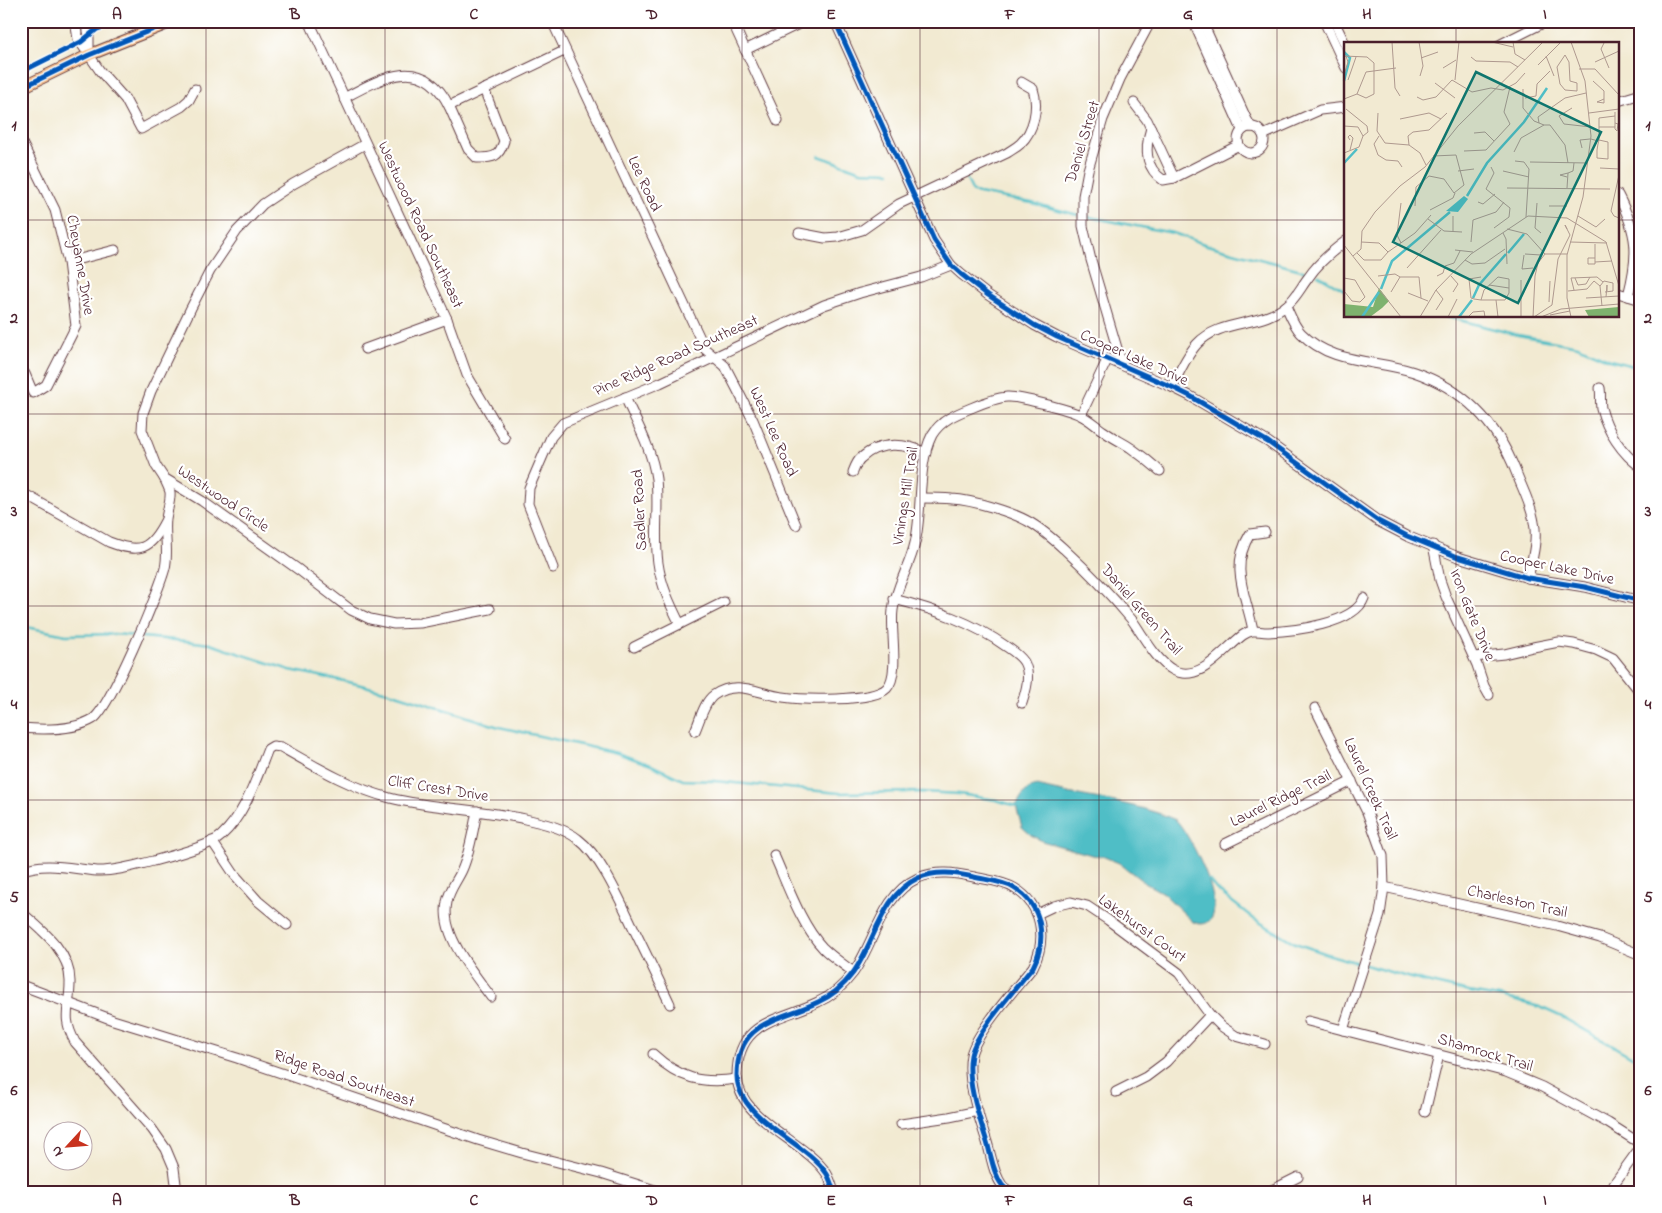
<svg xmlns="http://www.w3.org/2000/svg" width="1662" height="1213" font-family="'Indie Flower',sans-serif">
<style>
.water{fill:#50bec6;stroke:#4d6e78}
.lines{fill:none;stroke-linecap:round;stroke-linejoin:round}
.stream{stroke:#50bec6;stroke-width:2.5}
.minor-casing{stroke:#633d44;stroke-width:11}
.major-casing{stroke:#633d44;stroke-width:13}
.minor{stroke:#fff;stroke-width:9}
.major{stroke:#f7bd88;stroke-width:11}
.cycleway-casing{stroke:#fff;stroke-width:8}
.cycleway{stroke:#0057b8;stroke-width:5}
.grid{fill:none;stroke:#4a1f2b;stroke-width:1;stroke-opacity:0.55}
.labels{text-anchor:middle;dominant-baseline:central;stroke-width:4.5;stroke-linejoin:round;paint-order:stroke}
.street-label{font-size:16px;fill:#4a1f2b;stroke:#fff}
.inset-river{fill:none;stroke:#50bec6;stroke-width:2.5}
.inset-road{fill:none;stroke:#af998f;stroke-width:1}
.view{fill:#0f766e;fill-opacity:0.15;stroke:#0f766e;stroke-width:2.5}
.inset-edge{fill:none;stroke:#4a1f2b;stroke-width:2.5}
.neatline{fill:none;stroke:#4a1f2b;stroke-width:2}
.grid-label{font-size:16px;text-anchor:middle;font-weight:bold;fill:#4a1f2b}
</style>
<rect width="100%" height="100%" fill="#fff"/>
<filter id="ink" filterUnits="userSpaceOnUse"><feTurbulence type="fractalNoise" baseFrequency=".02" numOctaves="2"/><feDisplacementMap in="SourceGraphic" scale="10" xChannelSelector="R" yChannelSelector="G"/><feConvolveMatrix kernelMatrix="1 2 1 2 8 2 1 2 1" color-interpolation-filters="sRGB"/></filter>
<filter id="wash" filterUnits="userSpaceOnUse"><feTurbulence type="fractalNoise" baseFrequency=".0096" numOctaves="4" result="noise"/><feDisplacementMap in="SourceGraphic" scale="20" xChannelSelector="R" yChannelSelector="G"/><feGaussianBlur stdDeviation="1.12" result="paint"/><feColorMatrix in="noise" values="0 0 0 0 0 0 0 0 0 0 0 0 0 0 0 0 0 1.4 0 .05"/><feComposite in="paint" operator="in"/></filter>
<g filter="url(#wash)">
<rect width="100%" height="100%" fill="#f2ead2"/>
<path class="water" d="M1037,786C1082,798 1133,801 1176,820C1189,833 1229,909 1208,922C1203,925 1198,924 1193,922L1163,893L1145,883L1119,863L1102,856L1092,855L1042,841L1031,835L1022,827L1016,806C1022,796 1025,788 1037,786Z"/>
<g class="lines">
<g class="stream">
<path d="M819,156L861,171L890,172"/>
<path d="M966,178L973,192L1032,203L1078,215"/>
<path d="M1089,217L1173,233L1207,245L1305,271"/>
<path d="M1318,275L1346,291"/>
<path d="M1443,316L1518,335L1578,346L1610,360L1641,368"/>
<path d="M21,626L66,635L114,634L136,636"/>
<path d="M142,637L186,641L210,644L290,670L349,682L396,694L499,727L617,753L651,765L683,780L714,781L839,793L923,792L959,794L996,800L1016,806"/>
<path d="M1209,880L1216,889L1254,919L1295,943L1330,955L1422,981L1469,992L1505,998L1540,1007L1562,1017L1641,1062"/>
</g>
</g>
</g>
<g filter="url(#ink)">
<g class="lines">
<defs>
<g id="minor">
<path d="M75,21L78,39L100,71L125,99L141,129L181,107L189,100L195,89"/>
<path d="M86,21L89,36V54"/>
<path d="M309,21L447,319L467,375L505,439"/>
<path d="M552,21L705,349L725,366L753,420L796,525"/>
<path d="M732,21L778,121"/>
<path d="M835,21L934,240L951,265L961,274L988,295L1034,325L1057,337L1172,387L1190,396L1268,442L1378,521L1407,536L1458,557L1528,578L1585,587L1641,601"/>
<path d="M1193,21L1242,130"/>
<path d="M1202,21L1246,118L1251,127"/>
<path d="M1324,21L1346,68"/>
<path d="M1334,21L1346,46"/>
<path d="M1501,44L1547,21"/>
<path d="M745,50L805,21"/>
<path d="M344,98C383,77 423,54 449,106L564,51"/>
<path d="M1618,101L1641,94"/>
<path d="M1134,103L1147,120L1174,178"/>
<path d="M449,106L468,149L477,158C494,158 499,157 504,141L484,89"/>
<circle cx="1251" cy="140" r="13"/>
<path d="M1151,128C1145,147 1144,167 1163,180L1174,178L1239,145"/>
<path d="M1263,135L1320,110L1346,107"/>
<path d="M21,141L55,210L68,262L76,326L46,385L33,393L25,374L21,371"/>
<path d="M365,144L293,184L263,204L237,231L210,271L191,308L151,391L143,413L142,430L156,466L164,478L202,501L299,570L351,610L370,619L394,624L420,623L490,609"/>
<path d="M1618,195C1638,234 1639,254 1628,296"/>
<path d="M799,233L825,238L838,237L862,230L899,204L1007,153C1011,150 1016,148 1020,144C1034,131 1039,107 1033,89L1021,82"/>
<path d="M68,262L115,250"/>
<path d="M1618,293L1641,300"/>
<path d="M1286,306C1290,315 1294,326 1301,333C1332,365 1375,359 1414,372C1464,389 1497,423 1516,472C1522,488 1531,504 1534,522C1538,540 1532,560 1528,578"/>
<path d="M365,349L447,319"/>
<path d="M1122,365L1091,260L1083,226V196L1088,170L1103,119L1120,79L1151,21"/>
<path d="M1172,387C1179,373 1186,356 1197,344C1221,318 1261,328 1287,305C1296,298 1301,287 1308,278C1318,263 1331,252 1346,241"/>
<path d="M1600,388C1601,394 1600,402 1601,408C1607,431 1622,454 1641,467"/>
<path d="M625,397C637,424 652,449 656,479C659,507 654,535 658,563C661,585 670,604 680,624"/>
<path d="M1081,415L1107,360"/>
<path d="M853,472C855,467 857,461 861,458C879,441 905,443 926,453"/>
<path d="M21,492L109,542C140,554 150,550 165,521"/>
<path d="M921,498C931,498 941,498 952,499C972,500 1013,512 1031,523C1043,530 1054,540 1064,549C1088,571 1111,595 1132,620C1143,635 1156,661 1173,670C1200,684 1224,649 1243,635C1254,628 1257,632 1268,632C1293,631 1355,624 1364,598"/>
<path d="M1433,545L1440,580L1446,597L1477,665L1484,686L1489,695"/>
<path d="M553,568L528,504L529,488L551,437L563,423L660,383L824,305L860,293L921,277L951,265"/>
<path d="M894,599C936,610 972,622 1007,647C1013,651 1020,656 1024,662C1031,675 1026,691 1022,703"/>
<path d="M1253,630C1246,594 1229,568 1250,534L1265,532"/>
<path d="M634,647L724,602"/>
<path d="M1474,657L1504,654L1533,647L1559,642L1574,644L1596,650L1613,658L1641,693"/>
<path d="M1315,708L1367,812L1383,856L1384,887L1380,915L1343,1030"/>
<path d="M21,728C43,730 73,731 93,719C110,708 159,592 165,568C169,551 164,535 166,519C167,510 171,500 170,492C169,488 166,482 164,478"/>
<path d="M695,731C700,720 704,702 714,695C737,679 759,694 783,697C803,700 873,702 887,688C900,674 890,630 893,610C896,586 910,566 915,543C923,510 917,464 932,435C941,420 956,414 971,408C983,403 995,398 1007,397C1018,396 1070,410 1080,415C1089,419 1097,427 1105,432C1113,438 1122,442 1131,448C1141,455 1151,463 1160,471"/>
<path d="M477,811C473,831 470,852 462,870C457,881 449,890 447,902C440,935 473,972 491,997"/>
<path d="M212,841L234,874L258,901L287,925"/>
<path d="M1225,844L1352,781"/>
<path d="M774,855C787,884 801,925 823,948C832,957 843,964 853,972"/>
<path d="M21,871C45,861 72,869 97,871C115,872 136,865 153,861C168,857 211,846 221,836C246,813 256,779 268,749L273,746L281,747C316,767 351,788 390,798C435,809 481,809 525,819C543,823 564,828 578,839C601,856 620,900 632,925C645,952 658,978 670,1004"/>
<path d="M1384,887L1557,926L1600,938L1641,955"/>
<path d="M21,912C42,930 71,952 70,983C70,1009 61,1016 75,1042L152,1129L166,1149L174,1168L177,1192"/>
<path d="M1037,914L1054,906L1071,902L1087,906L1108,920L1179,973L1210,1015L1221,1026L1236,1036L1265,1044"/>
<path d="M21,985L113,1020L237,1058L478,1140L522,1153L601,1173L661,1192"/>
<path d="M1308,1021L1506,1072L1542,1087L1608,1123L1641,1144"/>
<path d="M653,1054C680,1079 701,1084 737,1079"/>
<path d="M1116,1092L1146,1077L1166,1062L1210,1015"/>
<path d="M1425,1112L1439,1055"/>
<path d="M901,1124L949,1117L978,1111"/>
<path d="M834,1192C832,1186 830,1179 827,1174C806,1141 738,1120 737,1076C737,1020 779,1021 818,1002C832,996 844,985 853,973C875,943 881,895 918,878C937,870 955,873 974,877C987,880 1002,881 1014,888C1043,905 1047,940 1033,967C1017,987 976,1032 971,1055C966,1081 979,1117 987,1142C991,1155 993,1173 1002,1185C1004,1188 1008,1190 1011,1192"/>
<path d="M1268,1192L1298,1177"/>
<path d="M1608,1192L1639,1149L1640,1144"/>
</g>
<path id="major" d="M21,88L89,55L174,21"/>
</defs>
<use href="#minor" class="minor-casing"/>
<use href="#major" class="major-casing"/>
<use href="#minor" class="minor"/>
<use href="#major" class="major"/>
<defs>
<g id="cycleway">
<path d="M835,21L934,240L951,265L961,274L988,295L1034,325L1057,337L1172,387L1190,396L1268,442L1378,521L1407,536L1458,557L1528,578L1585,587L1641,601"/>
<path d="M21,72L81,42L97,29L124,21"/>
<path d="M21,88L89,55L174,21"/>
<path d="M834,1192C832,1186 830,1179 827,1174C806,1141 738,1120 737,1076C737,1020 779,1021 818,1002C832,996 844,985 853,973C875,943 881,895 918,878C937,870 955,873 974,877C987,880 1002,881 1014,888C1043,905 1047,940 1033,967C1017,987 976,1032 971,1055C966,1081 979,1117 987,1142C991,1155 993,1173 1002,1185C1004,1188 1008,1190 1011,1192"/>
</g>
</defs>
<use href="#cycleway" class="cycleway-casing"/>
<use href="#cycleway" class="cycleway"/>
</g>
</g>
<path class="grid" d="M206,21V1192M385,21V1192M563,21V1192M742,21V1192M920,21V1192M1099,21V1192M1277,21V1192M1456,21V44M21,220H1346M1618,220H1641M1456,316V1192M21,414H1641M21,606H1641M21,800H1641M21,992H1641"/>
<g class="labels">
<g class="street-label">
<text transform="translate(1083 142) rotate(-73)">Daniel Street</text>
<text transform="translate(644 184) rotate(65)">Lee Road</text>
<text transform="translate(420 225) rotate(65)">Westwood Road Southeast</text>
<text transform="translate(80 265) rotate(80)">Cheyanne Drive</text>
<text transform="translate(676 356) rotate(-24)">Pine Ridge Road Southeast</text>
<text transform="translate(1134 358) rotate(24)">Cooper Lake Drive</text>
<text transform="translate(773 432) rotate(66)">West Lee Road</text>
<text transform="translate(906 496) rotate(-81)">Vinings Mill Trail</text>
<text transform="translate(223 499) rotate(34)">Westwood Circle</text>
<text transform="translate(640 510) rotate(-93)">Sadler Road</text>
<text transform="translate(1557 568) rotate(12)">Cooper Lake Drive</text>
<text transform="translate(1141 610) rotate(49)">Daniel Green Trail</text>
<text transform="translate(1472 615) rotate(68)">Iron Gate Drive</text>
<text transform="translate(438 789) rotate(9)">Cliff Crest Drive</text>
<text transform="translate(1370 789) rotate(66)">Laurel Creek Trail</text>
<text transform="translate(1281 799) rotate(-26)">Laurel Ridge Trail</text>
<text transform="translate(1517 902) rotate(13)">Charleston Trail</text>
<text transform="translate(1142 929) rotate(36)">Lakehurst Court</text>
<text transform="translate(1485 1053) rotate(17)">Shamrock Trail</text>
<text transform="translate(344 1079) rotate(19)">Ridge Road Southeast</text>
</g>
</g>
<g transform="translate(1344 42)">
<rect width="275" height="275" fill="#f2ead2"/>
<path d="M35,246L45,259L38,266L26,275L0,274V262L29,265ZM275,265V275H245L241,268Z" fill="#7eb26e"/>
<path d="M120,154L124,157L114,170L102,169Z" fill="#50bec6"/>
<path class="inset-river" d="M0,10L6,16L0,39M0,121L13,107M123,154L143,121L180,80L203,46M164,211L180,192M37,247L48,219L106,170M129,256L135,243L162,212M18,275L35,250M115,275L128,258"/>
<path class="inset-road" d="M48,0L51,46L56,54M75,0L79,24L76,34M148,0L169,5M169,0L171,12L181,18M227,0L241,39L247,94L239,155L223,213V256L227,275M260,1L257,7L265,26M221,13L225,20L226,39L233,41V49L221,48L216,42L213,25ZM0,14L23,15L30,21V52L22,56L13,52M202,14L210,34M127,15L132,19L166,20L174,25M77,16L94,10M251,20L275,9M194,23L217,0M99,26L112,18M235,27H251L275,53M0,33L4,20L2,14M4,38L12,15M111,38L115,0M249,39L260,49V57L253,60L260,61V57M91,41L111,56M179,47V66L190,79L200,83M73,55L79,58L92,55L108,38L128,50L147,46L159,48L172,41L181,31M181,56L192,54L193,42L206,29M0,57L13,52L22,30L52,26M228,66L215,74L220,82L247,85M2,67L23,84L24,90L19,94M34,71L33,89L41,101L65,103M245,71L275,67M56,77L85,71L97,77M195,81L194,75L221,56L242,51M271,81L274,82L273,89L271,87V70M255,85H271M130,91L141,90L150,99M35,94L30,102L34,113L42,118L54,119L58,125M247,97L254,99L255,98L264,100V117L253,116V108L254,102L255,98V76L271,74M238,106L236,98L246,97M6,108L9,96L6,93L4,95L6,98M120,109L142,108L166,82L160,70L166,45M170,110L177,96L200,83H206L221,103L224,121M0,111L15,105L19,94L14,85L0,84M171,119L180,120L185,127L182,175M186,120L244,121M82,123L76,111L65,103L64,94L69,90L85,88L103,71M147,125L150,131L142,147L166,166L165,175L150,186M256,126L275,127M114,129L130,127M159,129L185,135M275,133L267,169L270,174L275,176M223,135L216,133L224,131M163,146L266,147M223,146L224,131L229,129L230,121M134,160L139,162L151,152M193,161L191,186L197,191M71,164L72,145L85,134L100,137L110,151L120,143L112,113L89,114M205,164H223M86,168L109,156L111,151M109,174V190M234,174L252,185L261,177M84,177L100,189L118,190M163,187L183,192L201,212H223M159,191L162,197L163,222M17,200L35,201L44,210M127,200L129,178L152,170L160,160M226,200L263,201M57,201L53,193L57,161M251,202V222H244V216H251M0,203L57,275M111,208L129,210M13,211L20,218H37L44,210L71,191L87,173M181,212L197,213M180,213L178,227L189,226M9,214L17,207L18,189L31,170L56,144L81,125L114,84L199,0M121,218L128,222L141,221L161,207M251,220L268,219M63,226L97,188M34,234L51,232L56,235M93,234L99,231L101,224L110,221L116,209M107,234L114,242L109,250M56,235H75L77,256M0,236L11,238L21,255L16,260L8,259L0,249M231,236L234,243L242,242L246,235M177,238V275M250,239L256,244L258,264M145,243L165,246M256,244L260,239L269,241V249L261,250M92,248L99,257L92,268M230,248L227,236L253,235L259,240M224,249L243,247L250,239M47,250L56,235M64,251L84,259M262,255L263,243V249M242,256L275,254M137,258L140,248L154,235L165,237V251L161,258H137L130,257L127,256L125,237L137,235M152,258L154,275M205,260L206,239M206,273L226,269M76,275L92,248L127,212L184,174L223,176L262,200L275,244M104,275L113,257M124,275L129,270L140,269L141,275M189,275L191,234L194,221L201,212M190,275L208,263L214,217L226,193L221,183L223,187M197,275L217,267L275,262"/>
<path class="view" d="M132,30L257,90L174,261L49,200Z"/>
<rect width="275" height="275" class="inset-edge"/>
</g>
<rect width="1662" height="1213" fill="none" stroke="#fff" stroke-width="55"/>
<g transform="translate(68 1146) rotate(244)"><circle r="24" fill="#ffffff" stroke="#b7a5aa"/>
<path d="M0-4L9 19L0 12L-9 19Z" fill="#c8321e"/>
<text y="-8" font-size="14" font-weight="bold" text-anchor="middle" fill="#4a1f2b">N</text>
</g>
<rect x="28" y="28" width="1606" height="1158" class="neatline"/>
<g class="grid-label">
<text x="117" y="19">A</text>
<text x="295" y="19">B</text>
<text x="474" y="19">C</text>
<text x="652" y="19">D</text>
<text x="831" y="19">E</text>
<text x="1010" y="19">F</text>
<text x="1188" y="19">G</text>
<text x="1367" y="19">H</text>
<text x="1545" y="19">I</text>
<text x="14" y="130">1</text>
<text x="1648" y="130">1</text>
<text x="14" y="323">2</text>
<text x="1648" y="323">2</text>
<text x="14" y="516">3</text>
<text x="1648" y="516">3</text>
<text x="14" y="709">4</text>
<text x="1648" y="709">4</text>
<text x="14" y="902">5</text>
<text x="1648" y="902">5</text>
<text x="14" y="1095">6</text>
<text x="1648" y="1095">6</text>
<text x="117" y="1205">A</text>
<text x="295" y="1205">B</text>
<text x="474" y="1205">C</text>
<text x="652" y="1205">D</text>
<text x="831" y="1205">E</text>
<text x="1010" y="1205">F</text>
<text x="1188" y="1205">G</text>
<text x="1367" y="1205">H</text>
<text x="1545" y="1205">I</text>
</g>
</svg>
